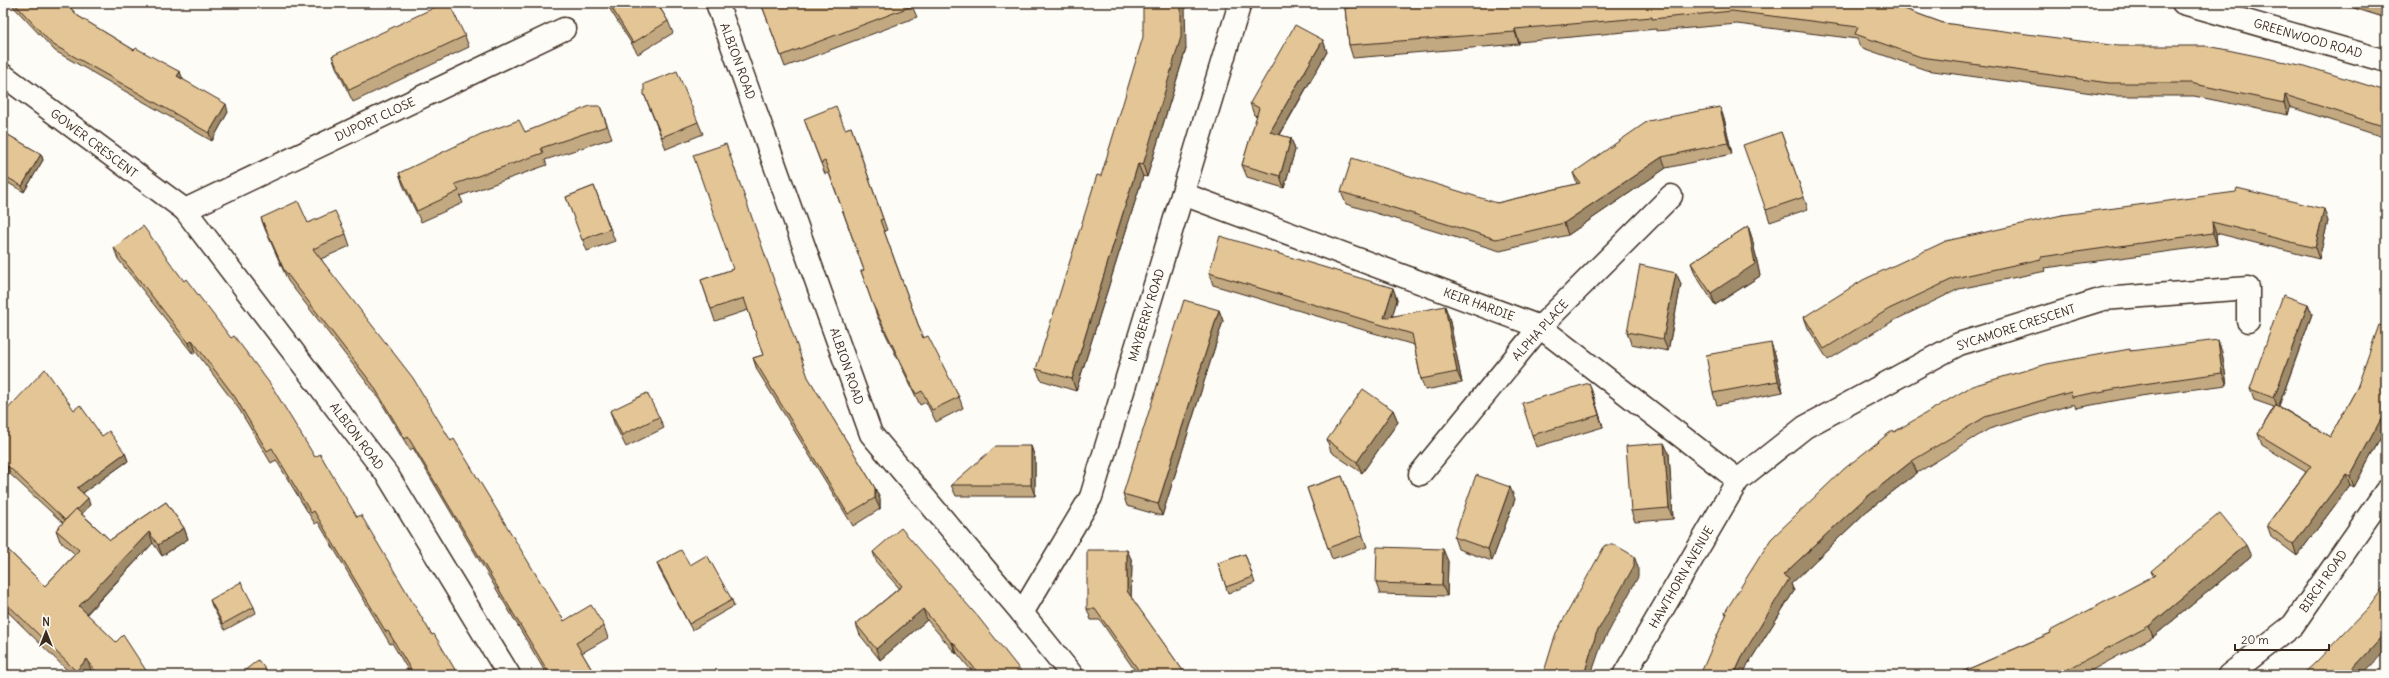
<svg xmlns="http://www.w3.org/2000/svg" width="2389" height="678" font-family="Delius,sans-serif">
<style>
.lines{fill:none;stroke-linecap:round;stroke-linejoin:round}
.street-casing{stroke:#3b2a1e;stroke-width:25}
.street{stroke:#fdfcf7;stroke-width:22}
.wall{fill:#c3a981;stroke:#3b2a1e}
.shaded-wall{fill:#9f8a69;stroke:#3b2a1e}
.building{fill:#e3c596;stroke:#3b2a1e}
.labels{text-anchor:middle;dominant-baseline:central;stroke-width:3;stroke-linejoin:round;paint-order:stroke}
.street-label{font-size:12px;fill:#3b2a1e;stroke:#fdfcf7}
</style>
<rect width="100%" height="100%" fill="#fdfcf7"/>
<filter id="ink" filterUnits="userSpaceOnUse"><feTurbulence type="fractalNoise" baseFrequency=".025" numOctaves="2"/><feDisplacementMap in="SourceGraphic" scale="8" xChannelSelector="R" yChannelSelector="G"/><feConvolveMatrix kernelMatrix="1 2 1 2 8 2 1 2 1" color-interpolation-filters="sRGB"/></filter>
<g filter="url(#ink)">
<g class="lines">
<defs>
<g id="street">
<path d="M717,3L871,434L1022,613L1072,675"/>
<path d="M2183,3L2386,61"/>
<path d="M3,75L185,210L388,476L509,675"/>
<path d="M1183,194L1540,327L1738,480"/>
<path d="M185,210L564,29"/>
<path d="M1420,474L1540,327L1671,196"/>
<path d="M1022,613L1091,497L1240,3"/>
<path d="M1624,675L1738,480L1805,427L1959,344L2103,299L2248,288V321"/>
<path d="M2229,675L2293,625L2386,491"/>
</g>
</defs>
<use href="#street" class="street-casing"/>
<use href="#street" class="street"/>
</g>
<g class="wall">
<path d="M10,3H66L78,16L134,50L180,72L182,79L228,112L212,141L55,51Z"/>
<path d="M606,3H657L668,21L673,33L638,54Z"/>
<path d="M761,3L912,6L917,17L785,67Z"/>
<path d="M1888,3L1943,23L2386,91V138L2290,107L2288,115L2194,96H2114L1926,70L1860,47L1857,39L1737,24L1656,31V29L1519,42V44L1353,58L1349,45L1345,8Z"/>
<path d="M2338,3H2386V18Z"/>
<path d="M465,36L469,47L353,102L336,67L332,56Z"/>
<path d="M1323,40L1327,52L1280,135L1291,138L1295,150L1284,188L1247,177L1242,165L1257,116L1254,115L1250,103Z"/>
<path d="M1186,49L1147,177L1143,176L1076,391L1041,380L1036,369Z"/>
<path d="M644,94L698,122L703,134L666,149Z"/>
<path d="M600,106L612,138L545,160L547,165L460,196L463,203L421,222L403,185L399,173L525,132Z"/>
<path d="M1724,118L1732,154L1666,168L1568,235L1500,251L1346,204L1341,192L1497,203L1577,184L1573,173Z"/>
<path d="M804,119L845,129L851,127L887,230L884,231L923,338L959,397L963,408L936,422L926,402L920,405L877,316L861,271L864,270L829,173L825,174Z"/>
<path d="M3,132L41,154L43,160L24,192L3,180Z"/>
<path d="M1781,132L1808,209L1770,222L1766,210Z"/>
<path d="M594,186L615,241L587,251L566,197Z"/>
<path d="M2062,215L2328,221L2319,259L2216,233L2217,245L2045,268L2046,271L1959,289L1893,321L1828,360L1808,328L1804,317Z"/>
<path d="M261,218L308,223L346,234L350,246L321,259L451,441L564,621L604,626L608,638L582,653L595,675H547L413,448L410,450L378,397L288,281L265,229Z"/>
<path d="M1748,226L1752,238L1760,276L1715,305L1695,274L1691,263Z"/>
<path d="M114,248L315,457L357,517L432,635L458,675H411L392,643L390,644L318,522L315,524L276,460L271,463L239,409L196,352L193,354L118,259Z"/>
<path d="M733,269L808,378L875,488L880,499V509L853,526L757,370L753,358L763,355L748,310L715,321L701,280Z"/>
<path d="M1209,273L1393,288L1397,300L1392,316L1449,317L1462,383L1425,390L1421,379L1414,345L1213,285Z"/>
<path d="M1676,273L1681,284L1668,351L1631,344L1627,332Z"/>
<path d="M2308,304L2312,314L2279,406L2330,437L2357,388L2386,327V428L2354,487L2350,485L2297,556L2271,536L2267,525L2306,472L2262,445L2258,434L2274,407L2254,400L2250,389Z"/>
<path d="M1219,310L1223,321L1162,516L1127,506L1123,494Z"/>
<path d="M2131,351L2222,352L2227,385L2140,396L2076,408L2074,404L1989,429L1917,473L1867,511L1791,584L1794,591L1748,664L1725,612L1894,432Z"/>
<path d="M1775,354L1783,392L1717,405L1713,393Z"/>
<path d="M1593,394L1603,427L1536,447L1532,435Z"/>
<path d="M74,410L102,436L125,453L128,461L83,493L90,505L82,514L110,540L166,502L184,528L188,539L162,556L153,543L87,614L149,675H95L91,670L86,675H72L7,611L3,615V545L45,586L75,554L60,541L56,530L63,523L10,474L8,476L3,471V414Z"/>
<path d="M1393,410L1398,422L1362,473L1331,452L1327,440Z"/>
<path d="M610,411L659,417L664,428L626,447L614,423Z"/>
<path d="M1664,443L1669,454L1673,519L1635,522L1631,511Z"/>
<path d="M1031,446L1035,458V496H956L951,485Z"/>
<path d="M1342,476L1367,547L1332,559L1307,488Z"/>
<path d="M1515,499L1492,561L1458,549L1454,537Z"/>
<path d="M1127,550L1132,561L1131,597L1186,675H1138L1100,620H1091L1087,609Z"/>
<path d="M873,552L1024,675H975L957,653L956,654L927,620L880,660L860,635L856,624L899,588L877,563Z"/>
<path d="M1245,554L1255,583L1228,593L1218,563Z"/>
<path d="M2251,556L2153,637L2083,675H1955L2051,633L2153,576L2151,571Z"/>
<path d="M1448,561L1447,596L1380,594L1376,583Z"/>
<path d="M657,563L690,565L732,600L734,606L692,630L659,569Z"/>
<path d="M210,600L254,607L256,613L225,630L212,606Z"/>
</g>
<g class="shaded-wall">
<path d="M1181,3H1185L1186,49L1147,177L1143,165Z"/>
<path d="M1515,29L1519,42V44L1515,32Z"/>
<path d="M1323,40L1327,52L1274,144L1270,132Z"/>
<path d="M180,72L183,79L177,76Z"/>
<path d="M2285,95L2290,107L2288,115L2284,103Z"/>
<path d="M226,104L228,112L212,141L209,133Z"/>
<path d="M1720,107L1724,118L1732,154L1728,143Z"/>
<path d="M1291,138L1295,150L1284,188L1280,176Z"/>
<path d="M41,154L43,160L24,192L22,186Z"/>
<path d="M1662,157L1666,168L1568,235L1564,223Z"/>
<path d="M1138,164L1143,176L1076,391L1072,379Z"/>
<path d="M2324,209L2328,221L2319,259L2315,248Z"/>
<path d="M2212,222L2216,233L2217,245L2213,233Z"/>
<path d="M1748,226L1752,238L1760,276L1715,305L1711,293Z"/>
<path d="M1676,273L1681,284L1668,351L1663,339Z"/>
<path d="M1393,288L1397,300L1389,327L1384,318Z"/>
<path d="M2308,304L2312,314L2278,408L2274,398Z"/>
<path d="M1445,306L1449,317L1462,383L1457,372Z"/>
<path d="M1219,310L1223,321L1162,516L1158,504Z"/>
<path d="M192,340L196,352L193,354L189,343Z"/>
<path d="M2218,340L2222,352L2227,385L2222,373Z"/>
<path d="M1771,343L1775,354L1783,392L1778,381Z"/>
<path d="M1589,383L1593,394L1603,427L1599,415Z"/>
<path d="M1393,410L1398,422L1362,473L1357,462Z"/>
<path d="M2386,410V428L2354,487L2350,476Z"/>
<path d="M1664,443L1669,454L1673,519L1669,508Z"/>
<path d="M1031,446L1035,458V496L1031,485Z"/>
<path d="M125,453L128,461L80,495L77,488Z"/>
<path d="M1912,461L1917,473L1867,511L1791,584L1794,591L1748,664L1743,675H1734L1744,653L1783,575L1863,500Z"/>
<path d="M8,466L10,474L8,476L5,468Z"/>
<path d="M2346,474L2350,485L2297,556L2293,545Z"/>
<path d="M1510,487L1515,499L1492,561L1488,549Z"/>
<path d="M875,488L880,499V509L875,498Z"/>
<path d="M88,498L90,505L69,528L66,521Z"/>
<path d="M184,528L188,539L162,556L158,545Z"/>
<path d="M149,532L153,543L83,617L79,606Z"/>
<path d="M2246,545L2251,556L2153,637L2149,626Z"/>
<path d="M1443,549L1448,561L1447,596L1442,585Z"/>
<path d="M1127,550L1132,561L1131,602L1127,591Z"/>
<path d="M1634,556L1638,567V577L1601,646L1591,675H1584L1596,634Z"/>
<path d="M3,600L7,611L3,615Z"/>
<path d="M923,609L927,620L880,660L876,649Z"/>
<path d="M2386,633V650L2362,675H2347Z"/>
<path d="M953,642L957,653L956,654L952,643Z"/>
<path d="M87,659L91,670L86,675H77L76,671Z"/>
<path d="M1146,672L1147,675H1142Z"/>
</g>
<g class="building">
<path d="M14,3H66L78,16L134,50L136,48L180,72L177,76L226,104L209,133L52,44Z"/>
<path d="M444,3H449L465,36L349,90L332,56Z"/>
<path d="M609,3H657L668,21L633,43Z"/>
<path d="M761,3H911L912,6L781,56Z"/>
<path d="M1143,3H1181V37L1143,165L1138,164L1072,379L1036,369L1097,175L1101,176L1143,37Z"/>
<path d="M1404,3H1888L1943,23L2118,46H2208L2305,66L2386,91V127L2285,95L2284,103L2190,83H2109L1921,57L1855,34L1858,27L1732,11L1652,19V17L1515,29V32L1349,45L1345,8Z"/>
<path d="M2377,3H2386V6Z"/>
<path d="M1295,25L1323,40L1270,132L1291,138L1280,176L1242,165L1259,108L1250,103Z"/>
<path d="M677,71L698,122L662,137L644,94V84Z"/>
<path d="M590,106H600L607,126L541,148L543,153L455,184L459,191L417,211L399,173L481,134L519,120L525,132Z"/>
<path d="M836,106L845,129L851,127L883,219L880,220L923,338L928,336L959,397L932,410L922,391L916,394L873,305L861,271L864,270L825,161L821,163L804,119Z"/>
<path d="M1720,107L1728,143L1662,157L1564,223L1496,239L1341,192L1352,158L1497,203L1580,183L1573,173L1648,121Z"/>
<path d="M3,132L41,154L22,186L3,175Z"/>
<path d="M1781,132L1804,197L1766,210L1743,145Z"/>
<path d="M726,144L808,377L875,488V498L848,514L753,358L763,355L744,298L711,309L701,280L733,269L693,155Z"/>
<path d="M594,186L610,229L582,240L566,197Z"/>
<path d="M2237,188L2324,209L2315,248L2212,222L2213,233L2041,257V259L1955,278L1889,309L1824,349L1804,317L1863,280L1946,241L2062,215L2236,192Z"/>
<path d="M298,201L308,223L335,211L346,234L313,249L413,378L451,441L454,439L564,621L591,605L604,626L576,643L595,675H550L408,437L405,439L373,385L284,270L261,218Z"/>
<path d="M143,226L184,281L186,279L231,338L234,336L271,385L315,457L320,454L357,517L361,515L432,635L434,634L457,673L454,675H414L388,631L386,632L314,511L311,513L272,448L267,451L235,397L192,340L189,343L114,248Z"/>
<path d="M1748,226L1755,264L1711,293L1691,263Z"/>
<path d="M1220,236L1393,288L1384,318L1445,306L1457,372L1421,379L1412,334L1209,273Z"/>
<path d="M1640,265L1676,273L1663,339L1627,332Z"/>
<path d="M2283,295L2308,304L2274,398L2250,389Z"/>
<path d="M1184,300L1219,310L1158,504L1123,494Z"/>
<path d="M2379,325L2386,327V410L2350,476L2346,474L2293,545L2267,525L2311,466L2258,434L2276,405L2330,437L2357,388Z"/>
<path d="M2218,340L2222,373L2136,385L2072,397L2071,392L1985,417L1912,461L1863,500L1783,575L1789,579L1744,653L1734,675H1700L1727,613L1725,612L1771,539L1844,469L1893,430L1894,432L1972,386L2047,364L2130,349V351Z"/>
<path d="M1771,343L1778,381L1713,393L1706,355Z"/>
<path d="M45,369L74,410L80,405L102,436L109,431L125,453L77,488L88,498L77,509H76L65,520L8,466L5,468L3,466V414Z"/>
<path d="M1589,383L1599,415L1532,435L1522,403Z"/>
<path d="M1363,389L1393,410L1357,462L1327,440Z"/>
<path d="M647,393L659,417L622,435L610,411Z"/>
<path d="M1664,443L1669,508L1631,511L1626,446Z"/>
<path d="M996,446H1031V485H951Z"/>
<path d="M1476,475L1510,487L1488,549L1454,537Z"/>
<path d="M1342,476L1363,535L1328,548L1307,488Z"/>
<path d="M166,502L184,528L158,545L149,532L79,606L116,642L123,635L149,675H98L87,659L76,671L3,600V545L45,586L79,550L56,530L76,509L110,540Z"/>
<path d="M2220,513L2246,545L2149,626L2057,675H1955L2051,633L2050,631L2155,575L2151,571Z"/>
<path d="M901,528L979,618L1024,675H980L953,642L952,643L923,609L876,649L856,624L902,586L873,552Z"/>
<path d="M1605,545H1615L1634,556V566L1596,634L1584,675H1543L1556,633Z"/>
<path d="M1377,547L1443,549L1442,585L1376,583Z"/>
<path d="M681,550L690,565L707,555L732,600L689,624L657,563Z"/>
<path d="M1087,550H1127V591L1186,675H1148L1146,672L1142,675L1095,609H1087Z"/>
<path d="M1245,554L1253,577L1226,587L1218,563Z"/>
<path d="M241,582L254,607L223,624L210,600Z"/>
<path d="M2386,584V633L2347,675H2302L2316,662L2369,607Z"/>
<path d="M258,660L270,675H239Z"/>
</g>
</g>
<g class="labels">
<g class="street-label">
<text transform="translate(2308 38) rotate(16)">GREENWOOD ROAD</text>
<text transform="translate(738 61) rotate(70)">ALBION ROAD</text>
<text transform="translate(375 119) rotate(-25)">DUPORT CLOSE</text>
<text transform="translate(94 143) rotate(37)">GOWER CRESCENT</text>
<text transform="translate(1479 304) rotate(20)">KEIR HARDIE</text>
<text transform="translate(1146 315) rotate(-73)">MAYBERRY ROAD</text>
<text transform="translate(2016 327) rotate(-18)">SYCAMORE CRESCENT</text>
<text transform="translate(1540 330) rotate(-48)">ALPHA PLACE</text>
<text transform="translate(847 366) rotate(71)">ALBION ROAD</text>
<text transform="translate(357 436) rotate(53)">ALBION ROAD</text>
<text transform="translate(1681 577) rotate(-60)">HAWTHORN AVENUE</text>
<text transform="translate(2323 581) rotate(-55)">BIRCH ROAD</text>
</g>
</g>
<rect width="2389" height="678" fill="none" stroke="#fdfcf7" stroke-width="16"/>
<rect x="8" y="8" width="2373" height="662" fill="none" stroke="#3b2a1e" stroke-width="1.5" filter="url(#ink)"/>
<g transform="translate(46 632)" stroke="#fdfcf7" stroke-width="3" paint-order="stroke">
<path d="M0-3L7 15L0 10L-7 15Z" fill="#3b2a1e"/>
<text y="-6" font-size="11" font-weight="bold" text-anchor="middle" fill="#3b2a1e">N</text>
</g>
<path d="M2235 644v6h94v-6" fill="none" stroke="#3b2a1e" stroke-width="2"/>
<text x="2241" y="644" font-size="12" fill="#3b2a1e" stroke="#fdfcf7" stroke-width="3" paint-order="stroke">20 m</text>
</svg>
